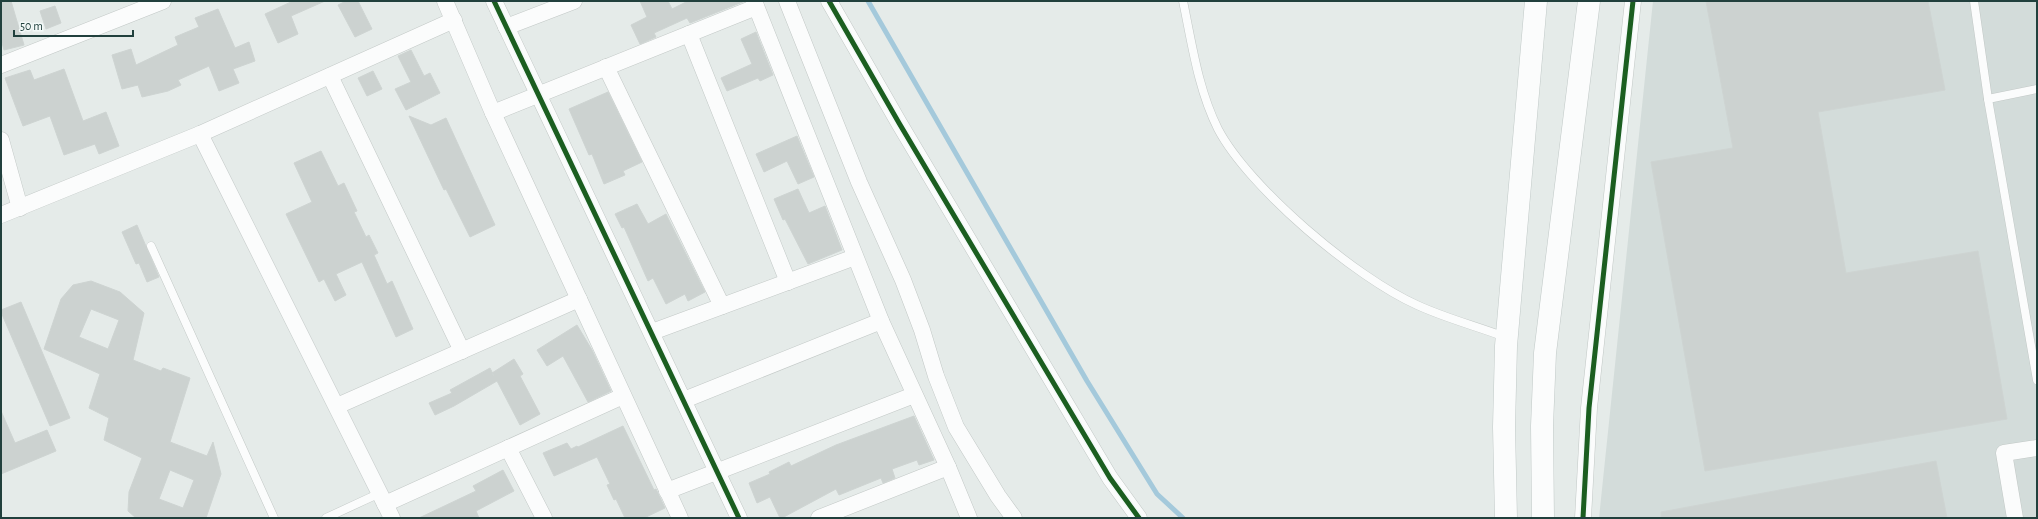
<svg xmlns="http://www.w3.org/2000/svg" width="2038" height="519" font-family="'Alegreya Sans',sans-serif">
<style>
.built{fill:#d3dcda}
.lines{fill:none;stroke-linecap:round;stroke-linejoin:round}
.stream{stroke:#a4c9db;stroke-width:5}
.building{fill:#ccd2d0;stroke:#ced4d2;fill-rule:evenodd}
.service-casing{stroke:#c2c8c6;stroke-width:9}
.minor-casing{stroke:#c2c8c6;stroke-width:17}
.secondary-casing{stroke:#c0c9c7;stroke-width:23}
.service{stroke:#fbfcfc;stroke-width:8}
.minor{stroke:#fbfcfc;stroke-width:16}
.secondary{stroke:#fbfcfc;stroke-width:22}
.cycleway-casing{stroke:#f3f9f8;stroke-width:8}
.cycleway{stroke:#1b5e20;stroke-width:5}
</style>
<rect width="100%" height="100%" fill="#e5ebe9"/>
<path class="built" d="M1653,1H2037V518H1599Z"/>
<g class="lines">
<path class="stream" d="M868,1L1087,381L1157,494L1183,518"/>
</g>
<g class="building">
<path d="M1,1H11L24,45L4,50L1,39Z"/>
<path d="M293,1H325L291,16L298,34L278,43L265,14Z"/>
<path d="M346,1H358L372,29L355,37L338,5Z"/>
<path d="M640,1H668L672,9L688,1H745L690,23L687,18L654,33L656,37L640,44L631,25L647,17Z"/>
<path d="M1706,1H1928L1945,90L1818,112L1846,273L1978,251L2007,419L1705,471L1651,162L1733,148Z"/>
<path d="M55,6L61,23L46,29L40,11Z"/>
<path d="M218,9L235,48L249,42L255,61L233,69L239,83L219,91L209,66L178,80L181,85L168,91L142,97L138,85L122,89L112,55L131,49L136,65L178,45L175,37L199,27L195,18Z"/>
<path d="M756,32L773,75L760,81L758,78L727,91L721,78L752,64L741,39Z"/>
<path d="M411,50L424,76L430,73L440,93L406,110L395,89L411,82L398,56Z"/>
<path d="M64,69L83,121L106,112L119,146L99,154L95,144L64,155L50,116L23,126L5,78L30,70L34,80Z"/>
<path d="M373,71L382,89L367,96L358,78Z"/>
<path d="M608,92L642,162L623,171L625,175L604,184L592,154L589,155L569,109Z"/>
<path d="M409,116L431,125L446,118L495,225L470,237L446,189L444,190Z"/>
<path d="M797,136L814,177L798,184L787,161L764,172L756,154Z"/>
<path d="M321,151L338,186L344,183L357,211L354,212L366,237L369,235L378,253L374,255L387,284L392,281L413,329L396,337L362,262L336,274L346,295L335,301L324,279L319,282L286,214L312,202L294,163Z"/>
<path d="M798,189L809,213L825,206L842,250L808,264L785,219L783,220L774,199Z"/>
<path d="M637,204L648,224L666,214L705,292L688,301L685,294L666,304L653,278L648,281L624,227L622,228L615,214Z"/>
<path d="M137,225L159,277L147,282L139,263L136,264L122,232Z"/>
<path d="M91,281L120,292L144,313L133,360L161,371L163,368L190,378L170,442L207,456L213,442L221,474L206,518H136L128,511L129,492L142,458L104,440L109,418L89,408L100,374L44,349L61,299L73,285ZM91,309L119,320L108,349L79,337ZM170,470L194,480L183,508L159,499Z"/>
<path d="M21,302L70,418L50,426L1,312V310Z"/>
<path d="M577,325L592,350L611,391L588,402L563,356L547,366L537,350Z"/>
<path d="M514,359L523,374L520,376L540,414L520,425L497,381L454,406L435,415L429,403L452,393L450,390L490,368L494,376L492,373Z"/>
<path d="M1,411L15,443L47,430L56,451L1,474Z"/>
<path d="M914,416L934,460L919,465L917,460L892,469L895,478L883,483L881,478L839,495L836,489L782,518H780L770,497L757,503L749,483L770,474L769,472L789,462L791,466L836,445Z"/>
<path d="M623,426L654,490L656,489L665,508L644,518H625L616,499L614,500L607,485L610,484L597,457L554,476L543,453L567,443L571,449L577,446L578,447Z"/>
<path d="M1936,461L1947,518H1661V512Z"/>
<path d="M503,470L514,491L476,511L479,518H419L476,491L473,486Z"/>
</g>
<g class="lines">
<defs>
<g id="service">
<path d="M1183,1C1192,44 1198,89 1218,129C1249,188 1356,278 1417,305C1445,318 1476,326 1505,337"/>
<path d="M1974,1L1988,99L2037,380"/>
<path d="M1988,99L2037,89"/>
<path d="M151,246L274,518"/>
<path d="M326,518L380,493"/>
</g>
<g id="minor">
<path d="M445,1L493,113L680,518"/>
<path d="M494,1L739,518"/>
<path d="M754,1L881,321L948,467L969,518"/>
<path d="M787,1L859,182L903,280L922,330L936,376L956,427L998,496L1014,518"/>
<path d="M829,1L899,123L1110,478L1139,518"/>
<path d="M506,27L574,1"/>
<path d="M689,34L788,282"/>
<path d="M1,65L163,1"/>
<path d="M606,67L722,306"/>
<path d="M330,76L462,351"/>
<path d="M493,113L756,7"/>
<path d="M200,134L392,518"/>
<path d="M1,140L20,208"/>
<path d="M1,215L200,134L454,20"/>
<path d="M652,332L855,257"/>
<path d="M684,400L881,321"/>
<path d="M337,406L579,299"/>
<path d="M508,448L544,518"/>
<path d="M667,491L914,395"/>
<path d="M385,504L623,396"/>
<path d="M819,518L948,467"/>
<path d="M1583,518L1589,408L1633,1"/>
<path d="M2015,518L2004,453L2037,448"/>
</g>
<g id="secondary">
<path d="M1506,518L1504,427L1506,346L1536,1"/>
<path d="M1543,518L1542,426L1545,353L1589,1"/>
</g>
</defs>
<use href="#service" class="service-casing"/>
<use href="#minor" class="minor-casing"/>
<use href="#secondary" class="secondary-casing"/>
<use href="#service" class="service"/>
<use href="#minor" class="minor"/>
<use href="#secondary" class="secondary"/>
<defs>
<g id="cycleway">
<path d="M494,1L739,518"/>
<path d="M829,1L899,123L1110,478L1139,518"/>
<path d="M1583,518L1589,408L1633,1"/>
</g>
</defs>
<use href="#cycleway" class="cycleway-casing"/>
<use href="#cycleway" class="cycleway"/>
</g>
<rect width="2038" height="519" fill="none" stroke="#21403d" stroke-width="4"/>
<path d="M14 30v6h119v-6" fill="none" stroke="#21403d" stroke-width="2"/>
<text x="20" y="30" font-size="12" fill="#21403d" stroke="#f3f9f8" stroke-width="3" paint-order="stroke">50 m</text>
</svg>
